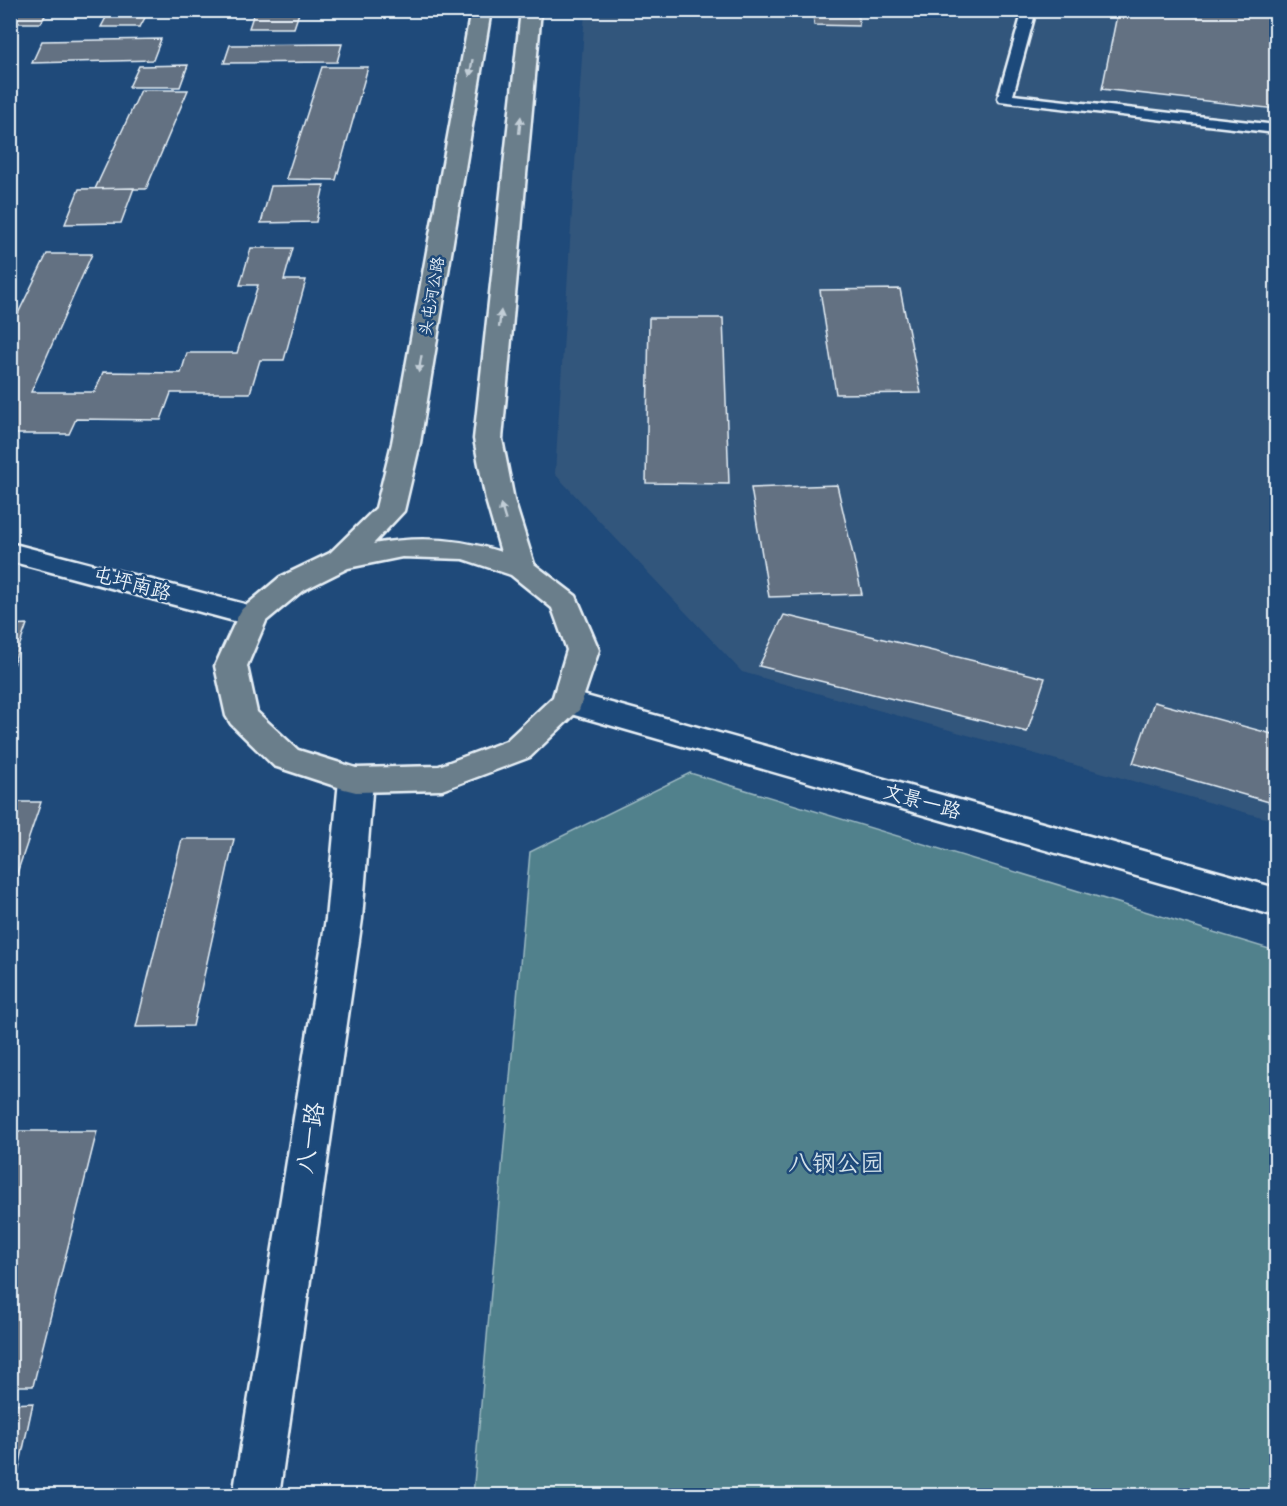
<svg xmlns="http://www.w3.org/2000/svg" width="1287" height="1506" font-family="'Architects Daughter','LXGW WenKai TC',sans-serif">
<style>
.built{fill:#33567c}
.green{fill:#51818c;stroke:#9cb9c2;stroke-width:1.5}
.building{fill:#637182;stroke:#e8f1f8;stroke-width:1.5}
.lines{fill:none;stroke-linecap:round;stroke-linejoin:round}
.lane-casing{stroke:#e8f1f8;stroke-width:5}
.street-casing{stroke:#e8f1f8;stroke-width:5}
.secondary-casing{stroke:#e8f1f8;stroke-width:5}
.primary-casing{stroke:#e8f1f8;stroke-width:5}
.lane{fill:#1f4a7a;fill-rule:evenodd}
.street{fill:#1f4a7a;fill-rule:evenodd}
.secondary{fill:#1f4a7a;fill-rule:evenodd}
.primary{fill:#6b7e8b;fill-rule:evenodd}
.oneway{fill:#c2ced7}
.labels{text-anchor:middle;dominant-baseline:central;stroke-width:5;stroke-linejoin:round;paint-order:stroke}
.far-street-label{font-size:16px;fill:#e8f1f8;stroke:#1f4a7a}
.street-label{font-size:20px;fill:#e8f1f8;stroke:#1f4a7a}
.near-street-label{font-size:24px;fill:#e8f1f8;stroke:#1f4a7a}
.near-park-label{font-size:24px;fill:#d1e0e8;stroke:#1f4a7a}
</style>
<rect width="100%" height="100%" fill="#1f4a7a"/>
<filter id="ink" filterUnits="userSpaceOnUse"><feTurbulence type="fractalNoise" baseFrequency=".0167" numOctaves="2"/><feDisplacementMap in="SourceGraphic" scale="12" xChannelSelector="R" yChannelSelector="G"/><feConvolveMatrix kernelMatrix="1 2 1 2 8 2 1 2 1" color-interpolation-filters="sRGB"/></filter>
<g filter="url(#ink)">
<path class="built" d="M585,11H1276V821L742,672L555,474Z"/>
<path class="green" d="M690,773L1276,951V1495H473L530,852Z"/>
<g class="building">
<path d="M10,10H48L41,23H10Z"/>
<path d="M110,10H149L140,27H101Z"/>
<path d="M255,10H300L294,28H249Z"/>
<path d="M813,10H858L859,26L814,25Z"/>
<path d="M1118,10H1276V109L1102,89Z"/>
<path d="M161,39L153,60L32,63L42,41Z"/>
<path d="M342,44L337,62L224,63L230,45Z"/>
<path d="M188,65L180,87H129L139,66Z"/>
<path d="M322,67H368L336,180L286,179Z"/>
<path d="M141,90H188L146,189H95Z"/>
<path d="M324,185L316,222L261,223L271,186Z"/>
<path d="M134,188L121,223L65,224L79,189Z"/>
<path d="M251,248H293L284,280H306L284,360H260L250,393H171L161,420L76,419L69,434H10V330L47,254H92L31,392H95L103,372L181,373L187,353H237L258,285H240Z"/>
<path d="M900,289L921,393L836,394L820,290Z"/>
<path d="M649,318H723L729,484L646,483Z"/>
<path d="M837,485L862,594L769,597L751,488Z"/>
<path d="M784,615L1045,678L1027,732L759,666Z"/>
<path d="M27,624L10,673V625Z"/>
<path d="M1154,702L1276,735V804L1133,763Z"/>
<path d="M10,802H41L10,894Z"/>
<path d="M182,839H234L193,1026L136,1027Z"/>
<path d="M10,1131H97L33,1386H10Z"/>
<path d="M33,1403L13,1496H10V1404Z"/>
</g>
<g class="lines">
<defs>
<path id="lane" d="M1023,10H1036L1013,95L1276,125V133L1000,101L998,98Z"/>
<path id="street" d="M568,691L1276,888V916L557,710L552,702L557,694Z"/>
<g id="secondary">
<path d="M10,543L264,609L268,616L264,623L253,626L10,561Z"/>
<path d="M356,768L368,771L373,780L362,919L279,1496H233L326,919L339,780L344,771Z"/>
</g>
<path id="primary" d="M471,10H491L420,443L404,511L373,544C417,536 459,538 501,552L486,500L474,439L521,10H541L502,439L514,500L534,564L576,596L599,650L579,710L530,757L442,790L356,792L344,789L274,766L231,724L226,716L215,666L238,616L242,609L280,577L330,553L376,508L392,443ZM402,557L463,559L511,575L552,608L567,650L553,697L506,741L439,766L356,768L298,750L257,712L247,666L266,621L302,591L348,568Z"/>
</defs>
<use href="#lane" class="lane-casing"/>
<use href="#street" class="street-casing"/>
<use href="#secondary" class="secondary-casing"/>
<use href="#primary" class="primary-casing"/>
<use href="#lane" class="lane"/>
<use href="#street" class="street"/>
<use href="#secondary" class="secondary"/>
<use href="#primary" class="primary"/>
</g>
<defs><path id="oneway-solid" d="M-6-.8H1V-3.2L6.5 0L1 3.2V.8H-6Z" transform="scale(1.5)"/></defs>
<g class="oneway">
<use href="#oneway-solid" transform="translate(471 68) rotate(100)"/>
<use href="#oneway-solid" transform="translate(520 125) rotate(-84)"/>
<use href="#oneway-solid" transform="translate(500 319) rotate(-84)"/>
<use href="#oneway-solid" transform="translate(420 364) rotate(100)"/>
<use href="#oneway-solid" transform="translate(503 512) rotate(-107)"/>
</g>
</g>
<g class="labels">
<g class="far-street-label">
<text transform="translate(432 296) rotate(-80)">头屯河公路</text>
</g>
<g class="street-label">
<text transform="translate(132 584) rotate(15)">屯坪南路</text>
<text transform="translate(922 802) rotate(16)">文景一路</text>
</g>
<g class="near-street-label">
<text transform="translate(311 1138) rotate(-81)">八一路</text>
</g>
<g class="near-park-label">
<text x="836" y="1164">八钢公园</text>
</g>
</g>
<rect width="1287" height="1506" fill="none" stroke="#1f4a7a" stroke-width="36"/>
<rect x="18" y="18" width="1251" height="1470" fill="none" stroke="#e8f1f8" stroke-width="2" filter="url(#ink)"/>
</svg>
